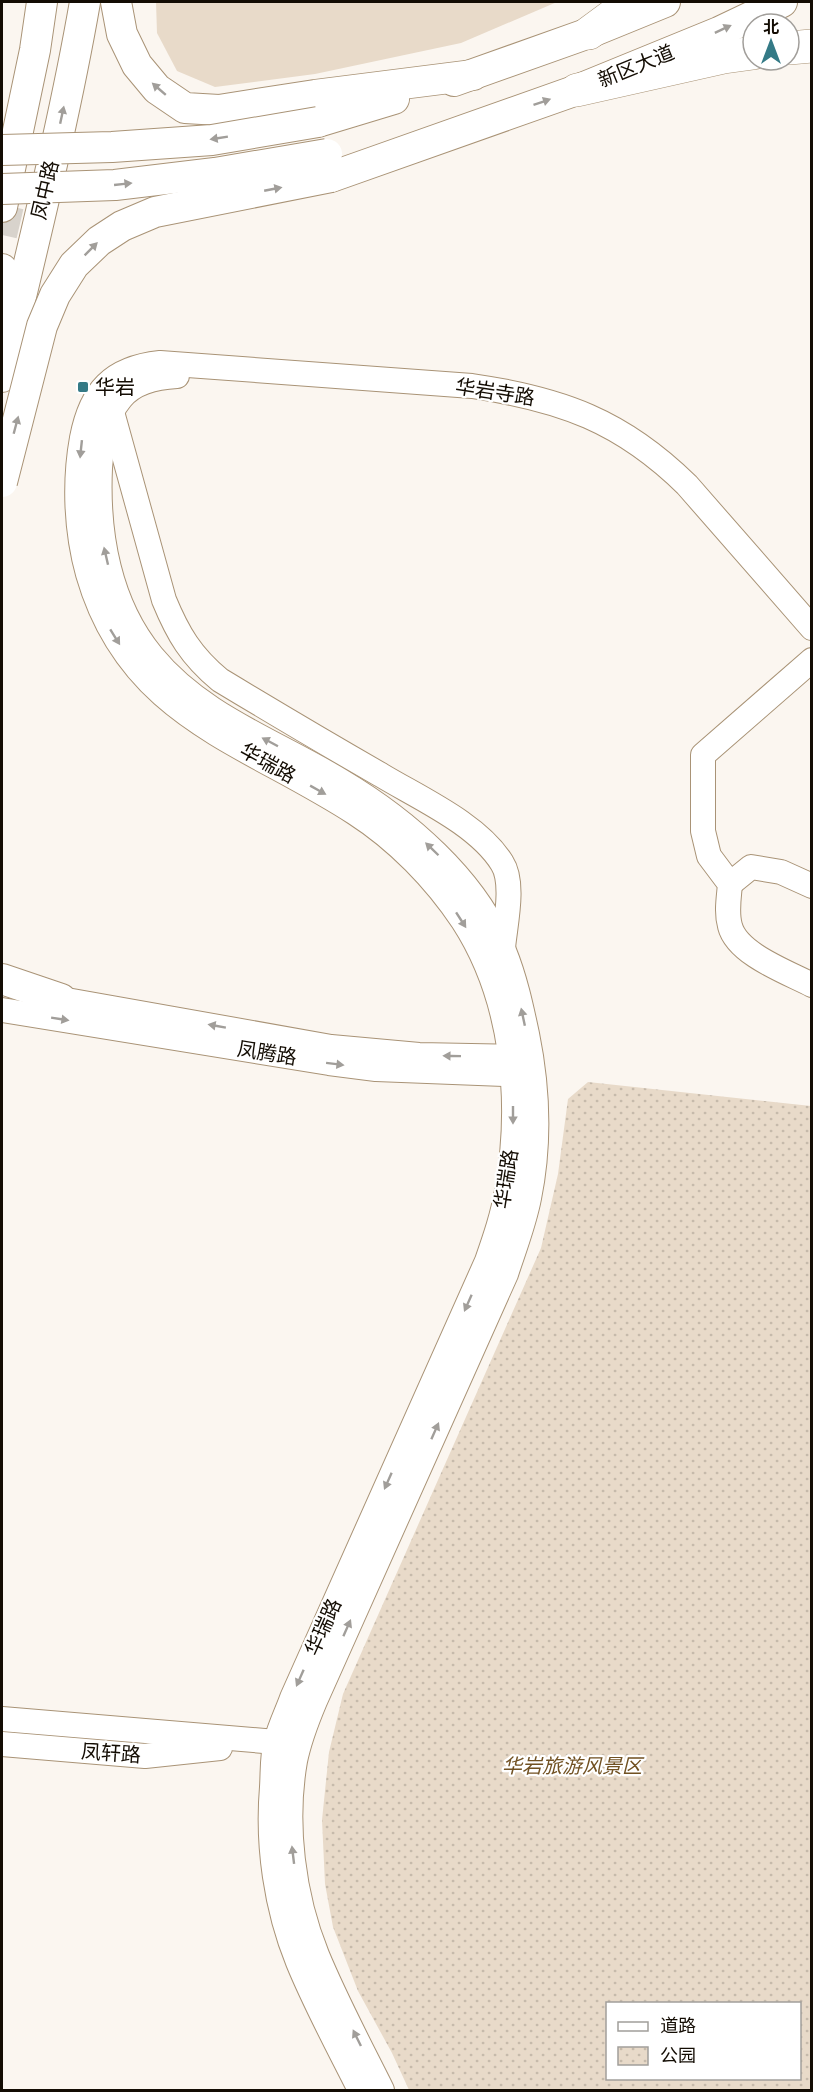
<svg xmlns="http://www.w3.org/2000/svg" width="813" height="2092" font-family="'Zilla Slab','Noto Sans SC',serif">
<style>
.green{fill:#e8dac9}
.park{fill:url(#park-dots);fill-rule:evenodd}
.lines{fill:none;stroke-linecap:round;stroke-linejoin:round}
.major-tunnel{stroke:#d8d3cc;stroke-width:30;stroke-dasharray:30 15;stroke-linecap:butt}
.minor-casing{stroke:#a99376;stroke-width:26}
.major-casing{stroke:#a99376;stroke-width:32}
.highway-casing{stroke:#a99376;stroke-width:34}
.minor{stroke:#fff;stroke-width:24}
.major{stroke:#fff;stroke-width:30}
.highway{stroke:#fff;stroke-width:33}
.major-bridge-casing{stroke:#a99376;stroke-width:32;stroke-linecap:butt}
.major-bridge{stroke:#fff;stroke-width:30}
.oneway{fill:#a19e9a}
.poi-dot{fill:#347a86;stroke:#fff;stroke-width:2}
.labels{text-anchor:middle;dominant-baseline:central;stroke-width:4.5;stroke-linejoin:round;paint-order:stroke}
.street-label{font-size:20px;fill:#130c03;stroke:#fff}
.poi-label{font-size:20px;fill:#130c03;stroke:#fff;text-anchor:start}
.park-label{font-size:20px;font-style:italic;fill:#715122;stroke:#fff}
</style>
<defs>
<pattern id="park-dots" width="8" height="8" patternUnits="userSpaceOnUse" patternTransform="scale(1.5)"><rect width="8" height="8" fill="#e8dac9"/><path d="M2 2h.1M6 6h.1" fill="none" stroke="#c6baab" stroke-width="1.8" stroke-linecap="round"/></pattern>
</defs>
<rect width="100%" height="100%" fill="#fbf6f0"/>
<path class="green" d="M156,2H557L461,43L315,74L215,87L177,71L157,33Z"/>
<path class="park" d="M588,1082L811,1106V2090H409L392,2053L358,1991L333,1927L325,1884L322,1820L329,1752L343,1694L541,1248L558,1174L568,1099ZM608,2004H800V2078H608Z"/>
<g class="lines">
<path class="major-tunnel" d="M2,235L14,183"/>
<defs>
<g id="minor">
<path d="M177,376C157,377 135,381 121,398C104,418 102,444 100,468C97,534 109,604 152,656C202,717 276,741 341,781C405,819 477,880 504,951C515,978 521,1006 527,1034C538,1088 540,1144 529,1198C524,1224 514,1249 506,1274L315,1701C307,1720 299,1741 295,1761C284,1824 293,1896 317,1955C336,2001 360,2046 382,2090"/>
<path d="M112,412L164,600C178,634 191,656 220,680C273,712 327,744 381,775C419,798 478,824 502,863C515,883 505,925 503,948"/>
<path d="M812,660L703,755V831L709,856L730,884C729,897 726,912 730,926C737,954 787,972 812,985"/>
<path d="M730,884L751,867L781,872L812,886"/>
<path d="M44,996L331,1047L419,1055L526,1057"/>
<path d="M2,1010L329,1063L376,1069L528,1075"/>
<path d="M2,1719L276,1742"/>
<path d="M2,1744L145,1756L220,1748"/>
<path d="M360,2090C339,2048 316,2006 298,1962C276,1908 267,1845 272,1787C273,1772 272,1755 276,1741C280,1726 287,1712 292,1698L487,1261C495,1238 503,1215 507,1190C523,1101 513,998 463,921C435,879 397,840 355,813C244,741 129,717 88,574C76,531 74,482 82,438C91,391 112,368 160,363L472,386C561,399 622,421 687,485L812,628"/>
</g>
<g id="major">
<path d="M116,2L122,34L137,65L157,89L185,108L219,110L315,95L473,75"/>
<path d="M454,81L589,33L665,2"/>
<path d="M318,122L394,99"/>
<path d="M331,177L577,90L719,32L782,2"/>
<path d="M2,207L35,50L42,2"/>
<path d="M2,269L7,298L4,319"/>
<path d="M2,377C31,252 63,128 85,2"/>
<path d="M2,979L61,999"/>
</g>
<g id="highway">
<path d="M589,33L631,2"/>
<path d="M789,48L812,46"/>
<path d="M577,90L724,57L753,53"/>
</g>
</defs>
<use href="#minor" class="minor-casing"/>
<use href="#major" class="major-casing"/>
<use href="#highway" class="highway-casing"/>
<use href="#minor" class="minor"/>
<use href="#major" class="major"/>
<use href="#highway" class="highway"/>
<defs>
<g id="major-bridge">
<path d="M2,150L112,147L212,140L318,122"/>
<path d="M2,189L115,185L215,173L327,154"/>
<path d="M2,482L42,326L55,295L74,265L99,241L122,226L155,212L331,177"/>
</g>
</defs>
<use href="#major-bridge" class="major-bridge-casing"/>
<use href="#major-bridge" class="major-bridge"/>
</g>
<defs><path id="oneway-solid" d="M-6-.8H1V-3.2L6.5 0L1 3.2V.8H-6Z" transform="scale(1.5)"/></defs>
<g class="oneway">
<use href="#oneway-solid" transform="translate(723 29) rotate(-25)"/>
<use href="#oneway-solid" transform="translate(159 89) rotate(-139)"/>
<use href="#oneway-solid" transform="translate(542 102) rotate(-19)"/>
<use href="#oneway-solid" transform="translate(62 115) rotate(-78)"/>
<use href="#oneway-solid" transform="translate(219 138) rotate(171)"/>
<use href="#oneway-solid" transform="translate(123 184) rotate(-6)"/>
<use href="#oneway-solid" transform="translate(273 189) rotate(-11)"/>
<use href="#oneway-solid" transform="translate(91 249) rotate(-45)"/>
<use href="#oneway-solid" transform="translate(16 425) rotate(-75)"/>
<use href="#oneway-solid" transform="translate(81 449) rotate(96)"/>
<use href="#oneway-solid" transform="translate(106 556) rotate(-103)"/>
<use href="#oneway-solid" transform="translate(115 637) rotate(58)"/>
<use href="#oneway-solid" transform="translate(270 742) rotate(-152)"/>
<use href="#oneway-solid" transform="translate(318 790) rotate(29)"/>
<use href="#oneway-solid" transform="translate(432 849) rotate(-136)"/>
<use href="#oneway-solid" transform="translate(461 920) rotate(57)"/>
<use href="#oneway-solid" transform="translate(523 1017) rotate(-102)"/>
<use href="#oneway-solid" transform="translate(60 1019) rotate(9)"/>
<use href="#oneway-solid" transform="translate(217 1026) rotate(-170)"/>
<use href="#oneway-solid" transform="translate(452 1056) rotate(-179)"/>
<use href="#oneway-solid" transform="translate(335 1064) rotate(7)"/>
<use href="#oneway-solid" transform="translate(513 1115) rotate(90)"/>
<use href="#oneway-solid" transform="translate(468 1303) rotate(114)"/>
<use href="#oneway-solid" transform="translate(435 1431) rotate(-66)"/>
<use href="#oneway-solid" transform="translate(388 1481) rotate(114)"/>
<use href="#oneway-solid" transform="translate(347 1628) rotate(-66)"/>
<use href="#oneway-solid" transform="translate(300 1678) rotate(114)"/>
<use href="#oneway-solid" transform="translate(293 1855) rotate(-97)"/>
<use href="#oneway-solid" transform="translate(357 2038) rotate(-116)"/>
</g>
<rect class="poi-dot" x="77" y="381" width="12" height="12" rx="3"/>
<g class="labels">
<g class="street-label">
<text transform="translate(636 66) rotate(-22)">新区大道</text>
<text transform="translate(45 190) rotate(-77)">凤中路</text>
<text transform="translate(495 392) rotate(9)">华岩寺路</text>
<text transform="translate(268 763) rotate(29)">华瑞路</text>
<text transform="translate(267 1053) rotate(9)">凤腾路</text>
<text transform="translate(506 1179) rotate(-81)">华瑞路</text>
<text transform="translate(323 1627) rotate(-66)">华瑞路</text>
<text transform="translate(111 1753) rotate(4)">凤轩路</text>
</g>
<g class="poi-label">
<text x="95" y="387">华岩</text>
</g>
<g class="park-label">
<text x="572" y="1766">华岩旅游风景区</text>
</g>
</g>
<rect width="813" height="2092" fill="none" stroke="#130c03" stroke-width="6"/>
<rect x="606" y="2002" width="195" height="78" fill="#ffffff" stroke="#a19e9a" stroke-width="1.5"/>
<rect x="618" y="2022" width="30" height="9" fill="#ffffff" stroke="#a19e9a" stroke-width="1.5"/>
<text x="660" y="2032" font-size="18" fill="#130c03">道路</text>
<rect x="618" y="2047" width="30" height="18" fill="url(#park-dots)" stroke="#a19e9a" stroke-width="1.5"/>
<text x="660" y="2062" font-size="18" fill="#130c03">公园</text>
<g transform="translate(771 42)"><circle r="28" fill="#ffffff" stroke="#a19e9a" stroke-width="1.5"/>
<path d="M0-4.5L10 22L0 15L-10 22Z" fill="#347a86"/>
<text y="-9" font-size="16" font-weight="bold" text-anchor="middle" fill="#130c03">北</text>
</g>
</svg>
